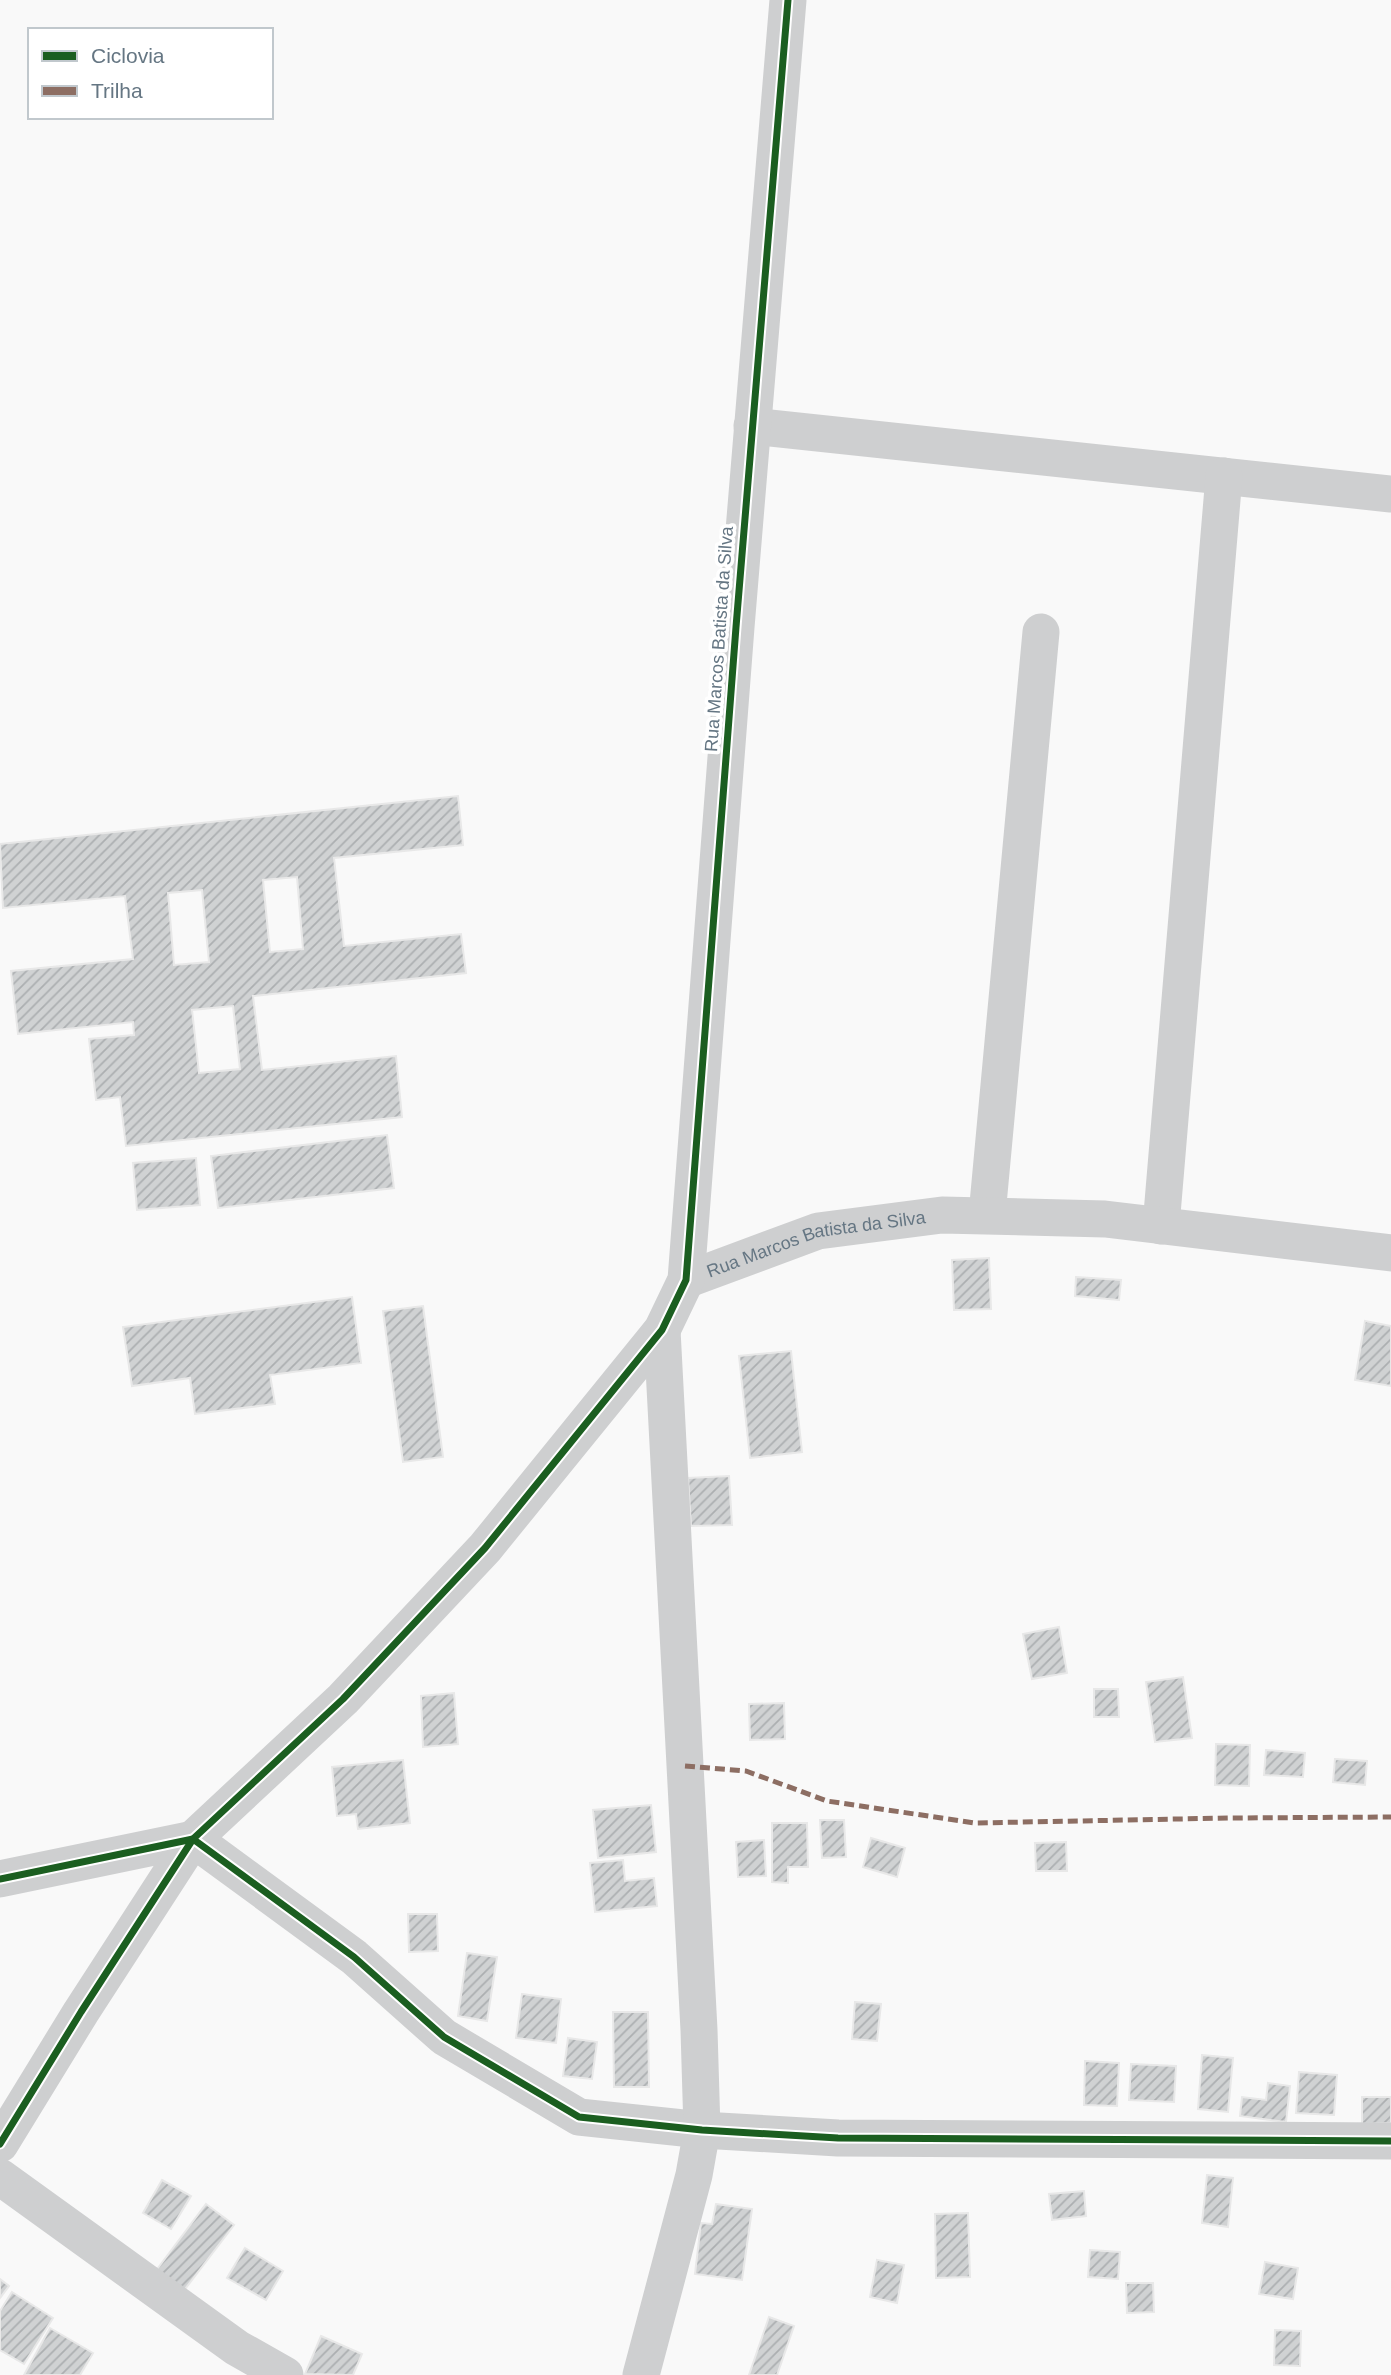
<svg xmlns="http://www.w3.org/2000/svg" width="1391" height="2375" font-family="Helvetica,sans-serif">
<style>
.building{fill:url(#building-hatch);stroke:#e8e8e8;stroke-width:2;fill-rule:evenodd}
.lines{fill:none;stroke-linecap:round;stroke-linejoin:round}
.minor{stroke:#cecfd0;stroke-width:37}
.quiet{stroke:#8d6e63;stroke-width:5;stroke-dasharray:10 5;stroke-linecap:butt}
.cycleway-casing{stroke:#fff;stroke-width:11}
.cycleway{stroke:#1b5e20;stroke-width:7}
.labels{text-anchor:middle;dominant-baseline:central;stroke-width:7;stroke-linejoin:round;paint-order:stroke}
.street-label{font-size:18px;fill:#657683;stroke:#fff}
</style>
<defs>
<pattern id="building-hatch" width="6" height="6" patternUnits="userSpaceOnUse" patternTransform="scale(1.75)"><rect width="6" height="6" fill="#d0d2d3"/><path d="M-1 1l2-2M0 6l6-6M5 7l2-2" fill="none" stroke="#acafb1"/></pattern>
</defs>
<rect width="100%" height="100%" fill="#f9f9f9"/>
<g class="building">
<path d="M458,796L463,845L334,858L344,946L461,934L466,973L253,996L262,1070L396,1056L402,1117L126,1146L120,1097L96,1100L89,1039L134,1035L133,1022L18,1034L11,971L133,959L125,896L3,908L0,844ZM297,877L303,949L270,952L263,880ZM202,890L209,962L174,965L168,893ZM233,1006L240,1069L199,1073L192,1010Z"/>
<path d="M387,1135L394,1188L218,1208L211,1156Z"/>
<path d="M196,1158L200,1205L137,1210L133,1163Z"/>
<path d="M989,1258L991,1309L954,1310L952,1260Z"/>
<path d="M1076,1277L1121,1280L1119,1300L1075,1296Z"/>
<path d="M352,1297L361,1363L270,1375L275,1404L195,1414L190,1378L132,1386L123,1327Z"/>
<path d="M423,1306L443,1457L403,1462L383,1311Z"/>
<path d="M1365,1321L1391,1326V1386L1355,1380Z"/>
<path d="M791,1351L802,1452L750,1458L739,1356Z"/>
<path d="M729,1476L732,1525L691,1526L688,1478Z"/>
<path d="M1059,1627L1067,1673L1032,1679L1023,1634Z"/>
<path d="M1183,1677L1192,1738L1155,1742L1146,1682Z"/>
<path d="M1094,1689H1118L1119,1717H1094Z"/>
<path d="M454,1693L458,1744L423,1747L421,1696Z"/>
<path d="M784,1703L785,1739L750,1740L749,1704Z"/>
<path d="M1216,1744L1250,1745L1249,1786L1215,1785Z"/>
<path d="M1266,1750L1305,1753L1303,1777L1264,1775Z"/>
<path d="M1335,1759L1367,1761L1365,1785L1333,1782Z"/>
<path d="M403,1760L410,1823L358,1829L356,1814L337,1816L332,1767Z"/>
<path d="M651,1805L656,1852L598,1858L593,1810Z"/>
<path d="M820,1820H844L846,1857L822,1858Z"/>
<path d="M772,1823H807L808,1867H788V1883L772,1882Z"/>
<path d="M871,1838L905,1848L897,1877L863,1867Z"/>
<path d="M764,1840L766,1876L738,1877L736,1842Z"/>
<path d="M1066,1842L1067,1871H1036L1035,1843Z"/>
<path d="M623,1860L625,1881L654,1878L657,1906L595,1912L590,1863Z"/>
<path d="M408,1914H437L438,1951L409,1952Z"/>
<path d="M467,1953L497,1957L487,2021L458,2016Z"/>
<path d="M522,1994L561,1999L556,2043L516,2038Z"/>
<path d="M855,2002L881,2004L877,2041L852,2039Z"/>
<path d="M613,2012H648L649,2087H614Z"/>
<path d="M568,2038L597,2042L592,2079L563,2076Z"/>
<path d="M1202,2055L1233,2058L1228,2112L1198,2109Z"/>
<path d="M1085,2061L1119,2063L1117,2106L1084,2105Z"/>
<path d="M1131,2064L1176,2066L1174,2102L1129,2100Z"/>
<path d="M1299,2072L1337,2075L1334,2115L1296,2113Z"/>
<path d="M1268,2083L1290,2086L1286,2122L1240,2116L1242,2097L1266,2100Z"/>
<path d="M1362,2097H1391V2123L1362,2124Z"/>
<path d="M1207,2175L1233,2178L1228,2227L1202,2223Z"/>
<path d="M162,2180L191,2196L171,2229L143,2213Z"/>
<path d="M1084,2191L1086,2216L1052,2220L1049,2194Z"/>
<path d="M206,2204L234,2225L182,2293L155,2272Z"/>
<path d="M716,2204L752,2209L742,2280L695,2274L701,2223L712,2224Z"/>
<path d="M968,2213L970,2277L936,2278L935,2214Z"/>
<path d="M245,2248L283,2271L266,2300L227,2278Z"/>
<path d="M1090,2250L1120,2252L1118,2279L1088,2277Z"/>
<path d="M877,2260L904,2265L897,2303L870,2297Z"/>
<path d="M1265,2262L1298,2268L1293,2299L1259,2294Z"/>
<path d="M0,2279L9,2286L0,2298Z"/>
<path d="M1126,2283H1153L1154,2312L1127,2313Z"/>
<path d="M12,2292L53,2318L24,2364L0,2350V2311Z"/>
<path d="M769,2317L794,2326L777,2375H749Z"/>
<path d="M50,2328L93,2353L80,2375H24Z"/>
<path d="M1275,2330L1301,2331L1300,2366L1274,2365Z"/>
<path d="M321,2336L362,2354L353,2375L305,2374Z"/>
</g>
<g class="lines">
<g class="minor">
<path d="M752,426L1391,494"/>
<path d="M987,1215L1041,632"/>
<path d="M1161,1226L1224,476"/>
<path id="s1" d="M686,1280L818,1231L942,1215L1105,1219L1391,1253"/>
<path d="M0,1879L193,1839L354,1957L444,2037L579,2117L702,2130L838,2138L1391,2141"/>
<path d="M0,2144L81,2012L193,1839L343,1699L485,1548L662,1330L686,1280L736,627L788,0"/>
<path d="M0,2177L237,2348L285,2375"/>
<path d="M641,2375L694,2175L702,2130L699,2030L662,1330"/>
</g>
<path class="quiet" d="M685,1766L746,1771L827,1801L975,1823L1229,1818L1391,1817"/>
<defs>
<g id="cycleway">
<path d="M0,1879L193,1839L354,1957L444,2037L579,2117L702,2130L838,2138L1391,2141"/>
<path d="M0,2144L81,2012L193,1839L343,1699L485,1548L662,1330L686,1280L736,627L788,0"/>
</g>
</defs>
<use href="#cycleway" class="cycleway-casing"/>
<use href="#cycleway" class="cycleway"/>
</g>
<g class="labels">
<g class="street-label">
<text transform="translate(719 639) rotate(-86)">Rua Marcos Batista da Silva</text>
<text stroke="none"><textPath href="#s1" startOffset="136">Rua Marcos Batista da Silva</textPath></text>
</g>
</g>
<rect x="28" y="28" width="245" height="91" fill="#ffffff" stroke="#c1c8cd" stroke-width="2"/>
<rect x="42" y="51" width="35" height="10" fill="#1b5e20" stroke="#c1c8cd" stroke-width="2"/>
<text x="91" y="63" font-size="21" fill="#657683">Ciclovia</text>
<rect x="42" y="86" width="35" height="10" fill="#8d6e63" stroke="#c1c8cd" stroke-width="2"/>
<text x="91" y="98" font-size="21" fill="#657683">Trilha</text>
</svg>
